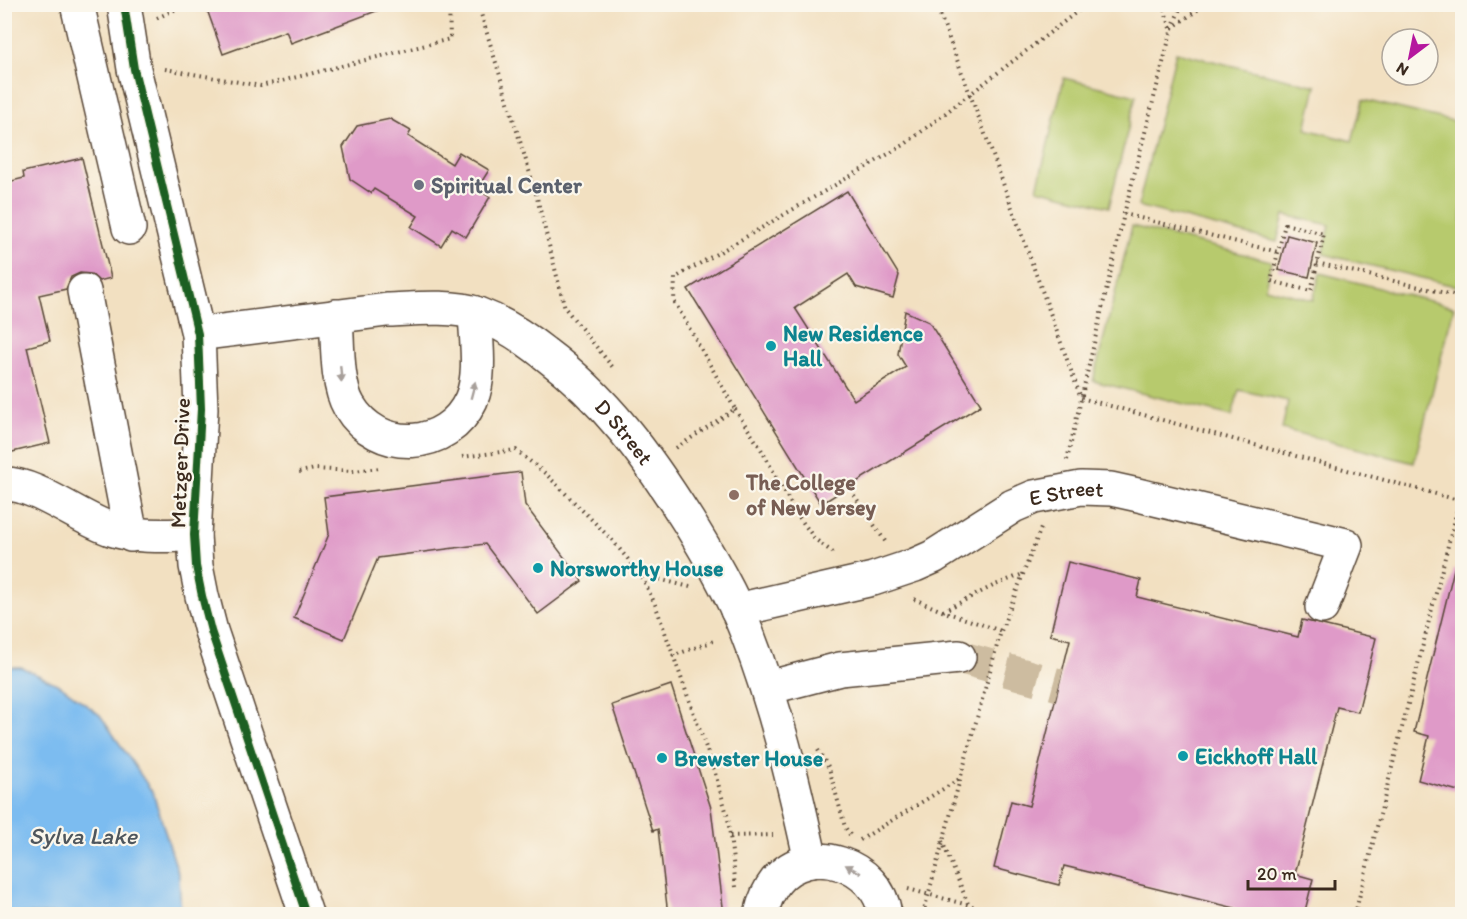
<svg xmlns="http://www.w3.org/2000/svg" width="1467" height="919" font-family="Itim,sans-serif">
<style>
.green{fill:#b7ca6d;stroke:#797a46;stroke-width:1.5}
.water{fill:#7cbcf0;stroke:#5c7387;stroke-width:1.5}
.building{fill:#df9ac8}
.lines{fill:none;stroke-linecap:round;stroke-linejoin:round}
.minor-tunnel{stroke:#cdbca0;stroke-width:33;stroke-dasharray:33 16;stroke-linecap:butt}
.minor-casing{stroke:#564536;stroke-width:36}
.path{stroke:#564536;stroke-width:4;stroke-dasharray:1.5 4.5;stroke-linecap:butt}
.minor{stroke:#fff;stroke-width:33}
.cycleway-casing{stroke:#fbf7ec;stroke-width:11}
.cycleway{stroke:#1b5e20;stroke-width:8}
.oneway{fill:#a79f9a}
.worship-dot{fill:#6b7280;stroke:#fbf7ec;stroke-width:2}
.culture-dot{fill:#0f9aa8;stroke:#fbf7ec;stroke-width:2}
.education-dot{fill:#8d6e63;stroke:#fbf7ec;stroke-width:2}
.labels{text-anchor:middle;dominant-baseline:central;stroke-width:4.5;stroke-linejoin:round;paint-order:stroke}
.worship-label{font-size:22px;font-weight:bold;fill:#5b616d;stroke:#fbf7ec;text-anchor:start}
.culture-label{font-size:22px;font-weight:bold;fill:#0d838f;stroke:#fbf7ec;text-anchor:start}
.street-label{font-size:22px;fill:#3b2a1e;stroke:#fbf7ec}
.education-label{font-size:22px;font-weight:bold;fill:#785e54;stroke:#fbf7ec;text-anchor:start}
.water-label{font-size:24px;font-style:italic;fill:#4e565d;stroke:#fbf7ec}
</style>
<rect width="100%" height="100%" fill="#fbf7ec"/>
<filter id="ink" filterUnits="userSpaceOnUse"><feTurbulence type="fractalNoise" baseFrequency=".0167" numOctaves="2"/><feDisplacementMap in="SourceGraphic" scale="12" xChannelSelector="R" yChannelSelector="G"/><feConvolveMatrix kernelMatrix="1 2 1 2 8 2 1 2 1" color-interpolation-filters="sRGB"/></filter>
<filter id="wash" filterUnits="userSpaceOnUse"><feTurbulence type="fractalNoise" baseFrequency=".008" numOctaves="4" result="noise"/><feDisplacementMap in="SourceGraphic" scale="24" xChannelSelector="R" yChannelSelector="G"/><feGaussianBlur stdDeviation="1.35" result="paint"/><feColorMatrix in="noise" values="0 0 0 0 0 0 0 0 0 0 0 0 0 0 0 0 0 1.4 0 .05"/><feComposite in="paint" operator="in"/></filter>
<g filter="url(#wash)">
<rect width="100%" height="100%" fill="#f2e0c1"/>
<g class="green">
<path d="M1176,52L1316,86L1306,129L1352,141L1363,100L1462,123V274L1459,287L1323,254L1330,225L1284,215L1277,242L1138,206Z"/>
<path d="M1064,78L1136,96L1109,207L1037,189Z"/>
<path d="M1132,226L1271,261L1265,288L1313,300L1320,273L1454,307L1414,463L1282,429L1288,401L1239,390L1232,416L1093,381Z"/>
</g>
<path class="water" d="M5,667H21L61,686L100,715L153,793L179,876L181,914H5Z"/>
<g id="blocks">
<g class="building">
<path d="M205,4H387V7L291,43L286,31L223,54Z"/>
<path d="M390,119L411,131L408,136L452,164L459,152L489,170L477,189L490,197L466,237L452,228L441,246L411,227L418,216L374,189L371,193L350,179L343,147L357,126Z"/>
<path d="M82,158L111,278L99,281L91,274L80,273L71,277L66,289L39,295L50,341L27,347L50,443L4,454V183L24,178L23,172Z"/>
<path d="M847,191L899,275L893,298L856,287L848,274L795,308L854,400L906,367L898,354L905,311L929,322L981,405L821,504L688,289Z"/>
<path d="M1287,235L1317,243L1309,277L1278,270Z"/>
<path d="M521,472L525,505L582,581L538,614L485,544L378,558L344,639L294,618L329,534L324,497Z"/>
<path d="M1068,562L1141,580L1137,597L1298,637L1302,620L1376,638L1358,712L1337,707L1295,874L1313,879L1304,915H1234L1235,908L1064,866L1059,885L994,868L1011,801L1029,806L1059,685L1070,640L1050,635Z"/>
<path d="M1454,569L1462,570V792L1418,780L1429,736L1414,732Z"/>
<path d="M671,685L711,808L724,915H668L658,829L653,831L612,705Z"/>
</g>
</g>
</g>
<g filter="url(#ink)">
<use href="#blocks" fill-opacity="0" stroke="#564536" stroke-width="1.5"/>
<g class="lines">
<path class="minor-tunnel" d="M959,657L1059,685"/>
<defs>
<g id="minor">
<path d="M77,4L129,228"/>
<path d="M124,4L134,69L198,334L201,409L194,535L196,566L202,596L211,631L306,914"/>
<path d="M84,291L131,535"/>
<path d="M336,316C338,342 336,384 349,406C378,455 448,451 471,400C482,375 476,340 475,313"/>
<path id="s1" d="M198,334L387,310C412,309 454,305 478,314C502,323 524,337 544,353C606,399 647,456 688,521C710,557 732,594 747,633C776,707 794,784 811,861"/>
<path d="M4,484C35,483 80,519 111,529C138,538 166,535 194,535"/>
<path id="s2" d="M737,610L873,579L915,565L933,557L1013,506L1034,497L1081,488L1111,489L1138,495L1346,545L1322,607"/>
<path d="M767,688L840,669L959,657"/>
<path d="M761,914C764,902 768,891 776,881C810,840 878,865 885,914"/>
</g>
</defs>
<use href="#minor" class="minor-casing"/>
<g class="path">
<path d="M478,4L535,190L565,308L615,370"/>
<path d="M936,4L991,150L1081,398L1462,501"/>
<path d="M1162,4L1171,28"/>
<path d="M1183,4L1198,9"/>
<path d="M157,18L187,4"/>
<path d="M1172,28L1206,4"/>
<path d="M165,69L261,86L450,39L449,4"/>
<path d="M1124,214L1172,28L1182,4"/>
<path d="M1285,224L1324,234L1311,291L1271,281Z"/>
<path d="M1317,263L1462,297"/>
<path d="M735,409L761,449L796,513L815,539L836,555"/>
<path d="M676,448L735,409L674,301L675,278L904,145L1087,4"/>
<path d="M462,457L516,450L546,474L612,540L641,575L655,604L715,773L728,818L736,887"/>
<path d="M1067,460L1124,214L1278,252"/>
<path d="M299,472L315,469L353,471L380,468"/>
<path d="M854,495L887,544"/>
<path d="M642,575L690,587"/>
<path d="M914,599L942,611L1001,631"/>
<path d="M943,611L995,585L1023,574"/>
<path d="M672,656L717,640"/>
<path d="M818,750L829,768L845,827L850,835"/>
<path d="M730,836L773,835"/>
<path d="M860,840L961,778"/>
<path d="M942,841L969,906"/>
<path d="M908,889L1002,914"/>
<path d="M923,914L1001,631L1041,528"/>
<path d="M1125,914L1128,913L1134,914"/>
<path d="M1355,914L1462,490"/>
</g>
<use href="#minor" class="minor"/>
<defs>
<path id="cycleway" d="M124,4L134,69L198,334L201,409L194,535L196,566L202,596L211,631L306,914"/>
</defs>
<use href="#cycleway" class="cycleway-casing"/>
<use href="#cycleway" class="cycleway"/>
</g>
<defs><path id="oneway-solid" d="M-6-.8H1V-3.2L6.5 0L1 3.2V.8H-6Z" transform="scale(1.5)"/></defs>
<g class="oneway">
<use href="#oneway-solid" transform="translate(341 374) rotate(85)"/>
<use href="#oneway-solid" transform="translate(473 390) rotate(-75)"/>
<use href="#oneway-solid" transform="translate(853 869) rotate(-151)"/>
</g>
</g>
<circle class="worship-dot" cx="419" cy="185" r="6"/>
<g class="culture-dot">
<circle cx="771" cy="346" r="6"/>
<circle cx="538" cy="568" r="6"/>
<circle cx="1183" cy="756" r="6"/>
<circle cx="662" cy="758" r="6"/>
</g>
<circle class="education-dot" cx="734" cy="495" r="6"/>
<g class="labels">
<g class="worship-label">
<text x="431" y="185">Spiritual Center</text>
</g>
<g class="culture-label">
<text x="783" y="333">New Residence<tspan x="783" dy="25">Hall</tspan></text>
<text x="550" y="568">Norsworthy House</text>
<text x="1195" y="756">Eickhoff Hall</text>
<text x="674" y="758">Brewster House</text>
</g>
<g class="street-label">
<text stroke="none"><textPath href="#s1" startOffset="472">D Street</textPath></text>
<text transform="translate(180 463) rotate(-88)">Metzger Drive</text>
<text stroke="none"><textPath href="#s2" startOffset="354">E Street</textPath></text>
</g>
<g class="education-label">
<text x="746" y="482">The College<tspan x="746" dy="25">of New Jersey</tspan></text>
</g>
<g class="water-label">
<text x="83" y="835">Sylva Lake</text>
</g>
</g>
<rect width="1467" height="919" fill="none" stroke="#fbf7ec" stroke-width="24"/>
<g transform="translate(1410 57) rotate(212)"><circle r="28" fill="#fbf7ec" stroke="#aea59a" stroke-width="1.5"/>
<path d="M0-4.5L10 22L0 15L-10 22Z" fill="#b5179e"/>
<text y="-9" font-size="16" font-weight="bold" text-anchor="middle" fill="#3b2a1e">N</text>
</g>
<path d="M1248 880v9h87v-9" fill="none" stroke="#3b2a1e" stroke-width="3"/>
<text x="1257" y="880" font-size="18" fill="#3b2a1e" stroke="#fbf7ec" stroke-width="4.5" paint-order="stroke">20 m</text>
</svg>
